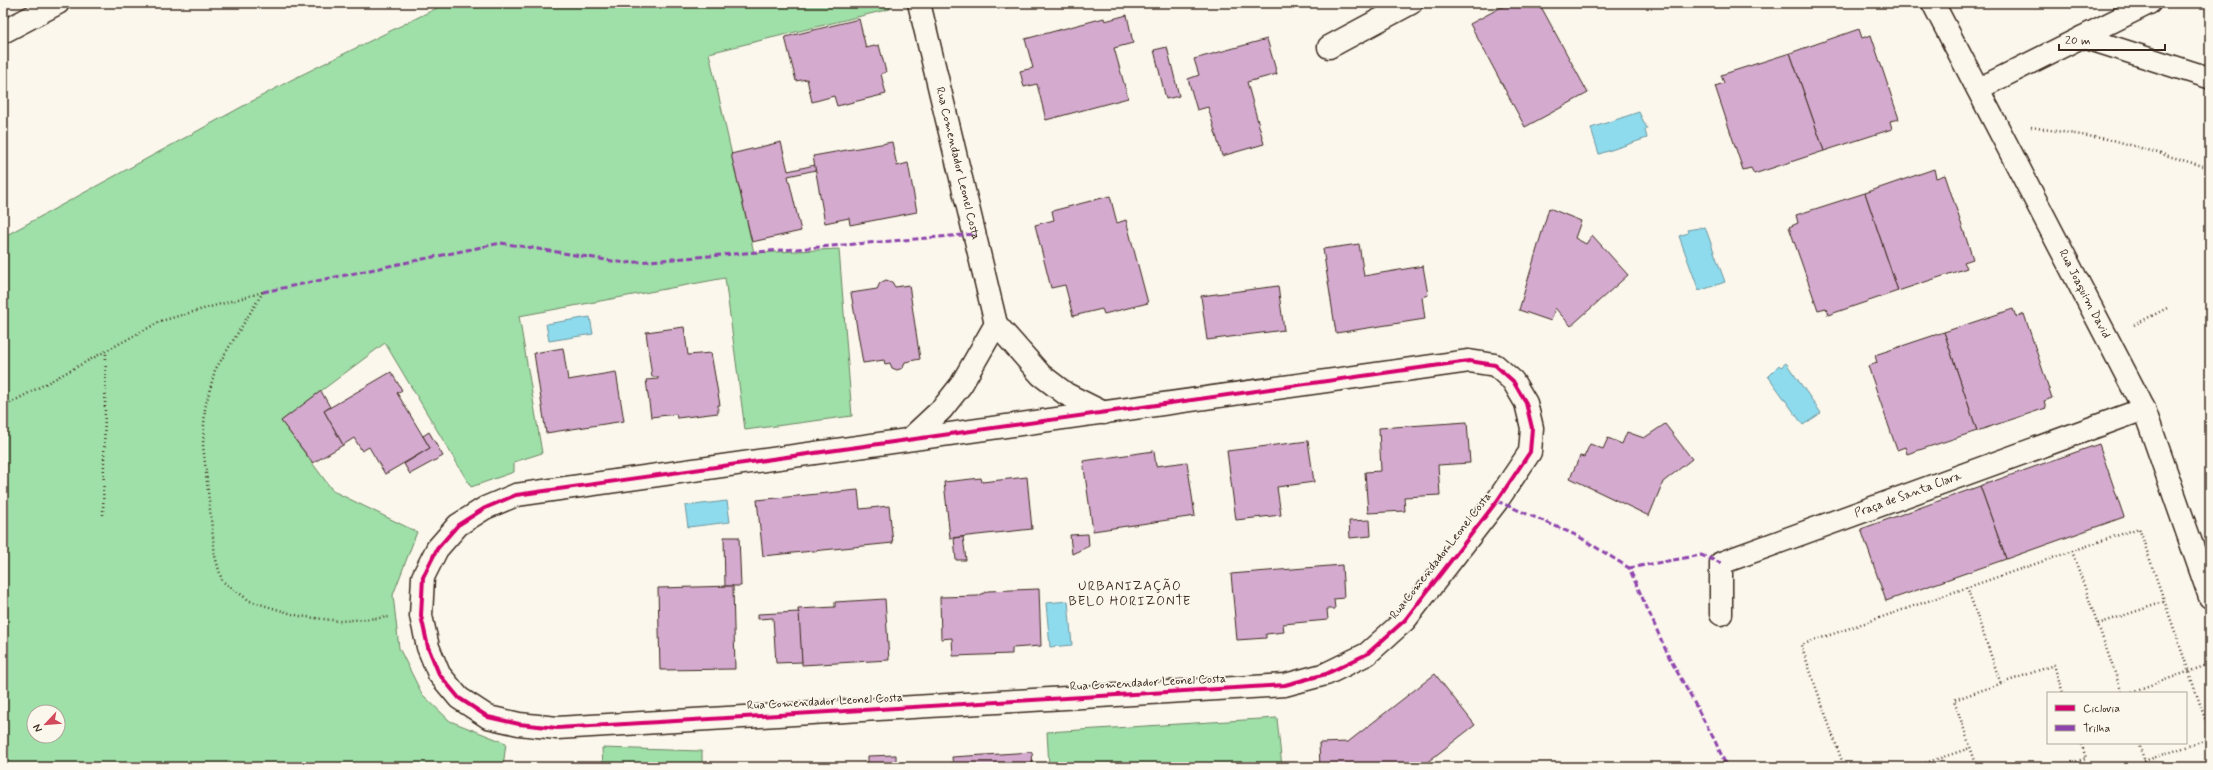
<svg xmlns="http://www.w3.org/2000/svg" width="2213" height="770" font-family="Mynerve,sans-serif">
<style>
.green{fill:#9fdfa8;stroke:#6d8463;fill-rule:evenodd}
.water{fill:#8edbee;stroke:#6d949b}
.building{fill:#d4aacf;stroke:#3b2a1e}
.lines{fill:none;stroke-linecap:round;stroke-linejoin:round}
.lane-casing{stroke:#3b2a1e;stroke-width:24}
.street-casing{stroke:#3b2a1e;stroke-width:25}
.path{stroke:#3b2a1e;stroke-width:2.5;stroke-dasharray:1 3;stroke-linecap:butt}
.lane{stroke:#fbf7ec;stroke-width:21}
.street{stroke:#fbf7ec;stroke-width:22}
.quiet{stroke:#8e44ad;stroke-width:3;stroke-dasharray:6 3;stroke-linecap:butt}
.cycleway-casing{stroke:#fbf7ec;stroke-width:6}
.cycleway{stroke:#d6006c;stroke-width:4}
.labels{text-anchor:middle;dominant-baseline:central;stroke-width:3.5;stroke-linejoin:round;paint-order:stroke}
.street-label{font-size:12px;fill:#3b2a1e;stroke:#fbf7ec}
.neighbourhood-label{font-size:13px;letter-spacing:1px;fill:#3b2a1e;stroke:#fbf7ec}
</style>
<rect width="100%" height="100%" fill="#fbf7ec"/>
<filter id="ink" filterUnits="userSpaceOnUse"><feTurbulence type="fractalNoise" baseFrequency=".025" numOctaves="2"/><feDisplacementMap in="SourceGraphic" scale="8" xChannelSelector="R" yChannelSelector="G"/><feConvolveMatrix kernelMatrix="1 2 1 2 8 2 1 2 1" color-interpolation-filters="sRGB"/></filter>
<g filter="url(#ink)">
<g class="green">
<path d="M447,3H888L890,9L709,53L754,253L839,249L852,416L745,430L725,278L519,316L542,453L514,462V472L471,487L385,343L281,421L333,491L417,532L393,595L399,648L422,694L450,721L506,743L503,767H3V237L291,80ZM34,712H58V736H34Z"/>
<path d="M1277,718L1282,767H1049L1047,732Z"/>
<path d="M602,748L702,751V767H603Z"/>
</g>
<g class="water">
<path d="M1639,112L1647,129L1645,130L1647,138L1599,154L1591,128Z"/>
<path d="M1705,227L1725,282L1699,291L1679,236L1688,233L1687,230Z"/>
<path d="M590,317L593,334L549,341L546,324Z"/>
<path d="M1786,363L1821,413L1803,425L1768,376L1779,365L1781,367Z"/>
<path d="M727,501L730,522L688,527L685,506Z"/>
<path d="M1068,601L1072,645L1050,647L1046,603Z"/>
</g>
<g class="building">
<path d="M997,3H1024L998,9Z"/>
<path d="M1509,3H1539L1588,93L1525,127L1470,24Z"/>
<path d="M1127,15L1133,43L1114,48L1128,98L1046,120L1037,84L1024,87L1020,71L1033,68L1025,39L1104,18L1105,21Z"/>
<path d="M859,19L866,48L879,45L886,72L881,74L886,94L837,106L834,96L812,102L807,79L796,81L785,37Z"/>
<path d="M1859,29L1862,38L1871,35L1899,119L1890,121L1892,129L1824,151L1790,53Z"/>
<path d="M1267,39L1277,74L1247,82L1264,144L1222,156L1208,107L1197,110L1188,79L1199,75L1194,59Z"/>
<path d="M1167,47L1179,96L1166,99L1154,50Z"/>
<path d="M1790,53L1824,151L1754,174L1751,168L1743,170L1715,86L1724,83L1721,75Z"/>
<path d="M781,142L788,171L815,165L816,170L788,176L801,231L752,242L731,154Z"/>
<path d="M892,142L897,166L908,163L917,212L850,225L849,218L825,223L813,156Z"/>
<path d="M1934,169L1936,178L1945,175L1973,259L1964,262L1967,268L1898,291L1865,193Z"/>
<path d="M1865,193L1898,291L1828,315L1826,308L1818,310L1789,227L1798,223L1796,215Z"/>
<path d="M1110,196L1117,223L1126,220L1148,303L1104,314L1102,309L1073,316L1065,285L1051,288L1035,225L1054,220L1052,211Z"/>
<path d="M1549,208L1581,221L1575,238L1586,244L1592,235L1628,275L1571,326L1555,308L1551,321L1519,310Z"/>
<path d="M1359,244L1364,276L1423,266L1428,295L1422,297L1425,319L1336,333L1323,249Z"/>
<path d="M886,280L892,282L895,287L909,285L920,359L905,362L903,368L897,370L892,368L890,363L885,364L884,360L863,363L851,293L877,289L880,283Z"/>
<path d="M1278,286L1284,330L1207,340L1201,296Z"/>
<path d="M2013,309L2016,317L2024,314L2052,398L2044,401L2046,408L1977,431L1944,332Z"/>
<path d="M684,327L688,355L711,353L720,405H718V413L677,418L676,414L651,417L646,380L658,379V377H652L646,332Z"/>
<path d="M1944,332L1977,431L1907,454L1905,447L1897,450L1868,366L1877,363L1875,355Z"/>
<path d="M563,348L568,380L616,372L624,421L546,433L534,353Z"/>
<path d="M391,372L402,390L397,393L430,448L385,474L369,447L362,451L354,438L343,445L324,411Z"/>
<path d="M321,391L330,407L324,411L343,445L313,463L281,421Z"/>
<path d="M1467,422L1470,463L1438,465L1440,495L1404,497L1405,511L1368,513L1365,472L1381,471L1379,428Z"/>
<path d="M1665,424L1692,459L1663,482L1649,516L1570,478L1580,456L1584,457L1590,444L1603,449L1608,438L1622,444L1627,432L1644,438Z"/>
<path d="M429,432L443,456L410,474L404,464L430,448L423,436Z"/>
<path d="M1308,441L1314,482L1277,487L1281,515L1236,520L1227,451Z"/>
<path d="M2099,444L2124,517L2006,559L1980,486Z"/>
<path d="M1154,451L1156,466L1187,462L1195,516L1093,531L1083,461Z"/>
<path d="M1027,477L1032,529L950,538L944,482L981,478L982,482Z"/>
<path d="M1980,486L2006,559L1886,601L1861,529Z"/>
<path d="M858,490L860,509L889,506L893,543L763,556L757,500Z"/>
<path d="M1370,520L1371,536L1350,538L1349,521Z"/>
<path d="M1088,534L1089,546L1072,554L1070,535Z"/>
<path d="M724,537H739L741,586H725Z"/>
<path d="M963,537L966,560H956L954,538Z"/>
<path d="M1342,565L1344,598L1334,599L1335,609H1327L1328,620L1283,624L1284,632L1266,634V638L1237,640L1231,574Z"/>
<path d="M733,586L735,669L660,670L658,588Z"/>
<path d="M1039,589L1041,646L1012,648V654L953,656L952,638L941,639L940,597L978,596L988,591Z"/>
<path d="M885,599L889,660L802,665L798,609L835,607V602Z"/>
<path d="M799,612L802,662L776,663L773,618L758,619V614Z"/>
<path d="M1435,674L1475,725L1421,767H1320L1319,743L1348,742Z"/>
<path d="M1032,752L1033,767H953L952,757Z"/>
<path d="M896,755V767H846V765L868,764V756Z"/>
</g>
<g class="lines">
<defs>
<g id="lane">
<path d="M2082,37L2210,78"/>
<path d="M1978,89L2150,3"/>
</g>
<g id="street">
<path id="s1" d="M919,3L996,324L1041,375L1066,394L1104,413"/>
<path id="s2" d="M1933,3L2144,409L2210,597"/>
<path d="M3,32L58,3"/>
<path d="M1329,47L1411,3"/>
<path d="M1469,361L1495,365L1513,381L1526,403L1532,428L1530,452L1497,501L1405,620L1367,654L1326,674L1285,685L557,728L519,724L488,717L459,698L439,674L428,647L421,616L423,577L437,549L458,525L485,508L516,495Z"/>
<path d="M911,438L942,409L961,385L996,324"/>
<path id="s3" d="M1721,614V563L2144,409"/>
</g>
</defs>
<use href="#lane" class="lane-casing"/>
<use href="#street" class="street-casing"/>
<g class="path">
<path d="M2031,127L2113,140L2203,166"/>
<path d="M263,292L215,370L205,408L203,445L215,556L222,581L250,601L299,616L340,621L391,617"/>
<path d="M2134,325L2169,307"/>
<path d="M3,407L161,321L263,292"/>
<path d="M103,515L106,352"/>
<path d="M2072,551L2122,693"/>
<path d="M1967,587L2001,684"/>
<path d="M2098,624L2164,602"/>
<path d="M2128,693L2210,664"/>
<path d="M2138,743L2147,767"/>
<path d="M2144,761L2210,739"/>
<path d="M1844,767L1801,645L2139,528L2210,733"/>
<path d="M1914,767L1970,748"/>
<path d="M1977,767L1954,700L2054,665L2063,693"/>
<path d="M2061,767L2086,758L2081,743"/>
</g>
<use href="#lane" class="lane"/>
<use href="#street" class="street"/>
<g class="quiet">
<path d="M263,292L501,243L625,263L976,234"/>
<path d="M1497,501L1578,536L1629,568L1668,655L1714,739L1727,767"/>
<path d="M1629,568L1701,555L1721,563"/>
</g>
<defs>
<path id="cycleway" d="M1469,361L1495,365L1513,381L1526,403L1532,428L1530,452L1497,501L1405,620L1367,654L1326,674L1285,685L557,728L519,724L488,717L459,698L439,674L428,647L421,616L423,577L437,549L458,525L485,508L516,495Z"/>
</defs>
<use href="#cycleway" class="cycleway-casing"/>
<use href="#cycleway" class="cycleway"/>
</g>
</g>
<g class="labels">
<g class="street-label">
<text stroke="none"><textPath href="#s1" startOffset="165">Rua Comendador Leonel Costa</textPath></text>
<text stroke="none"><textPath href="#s2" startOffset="328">Rua Joaquim David</textPath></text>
<text stroke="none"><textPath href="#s3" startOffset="250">Praça de Santa Clara</textPath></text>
<text transform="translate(1441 556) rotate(-52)">Rua Comendador Leonel Costa</text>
<text transform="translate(1148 683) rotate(-3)">Rua Comendador Leonel Costa</text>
<text transform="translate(825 702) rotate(-3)">Rua Comendador Leonel Costa</text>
</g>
<g class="neighbourhood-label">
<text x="1130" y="586">URBANIZAÇÃO<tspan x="1130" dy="15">BELO HORIZONTE</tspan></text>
</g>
</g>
<rect width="2213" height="770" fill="none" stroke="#fbf7ec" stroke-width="16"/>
<rect x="8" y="8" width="2197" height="754" fill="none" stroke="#3b2a1e" stroke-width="1.5" filter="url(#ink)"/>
<rect x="2047" y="692" width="140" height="52" fill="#fbf7ec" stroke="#aea59a"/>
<rect x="2055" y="705" width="20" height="6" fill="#d6006c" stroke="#aea59a"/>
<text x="2083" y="712" font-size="12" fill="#3b2a1e">Ciclovia</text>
<rect x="2055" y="725" width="20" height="6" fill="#8e44ad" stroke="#aea59a"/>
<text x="2083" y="732" font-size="12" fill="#3b2a1e">Trilha</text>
<g transform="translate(46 724) rotate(244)"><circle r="19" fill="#fbf7ec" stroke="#aea59a"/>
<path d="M0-3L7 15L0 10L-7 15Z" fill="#d1495b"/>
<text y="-6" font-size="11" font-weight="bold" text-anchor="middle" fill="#3b2a1e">N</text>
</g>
<path d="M2059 44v6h106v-6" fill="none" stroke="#3b2a1e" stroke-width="2"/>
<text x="2065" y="44" font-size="12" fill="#3b2a1e" stroke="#fbf7ec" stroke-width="3" paint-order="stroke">20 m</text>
</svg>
